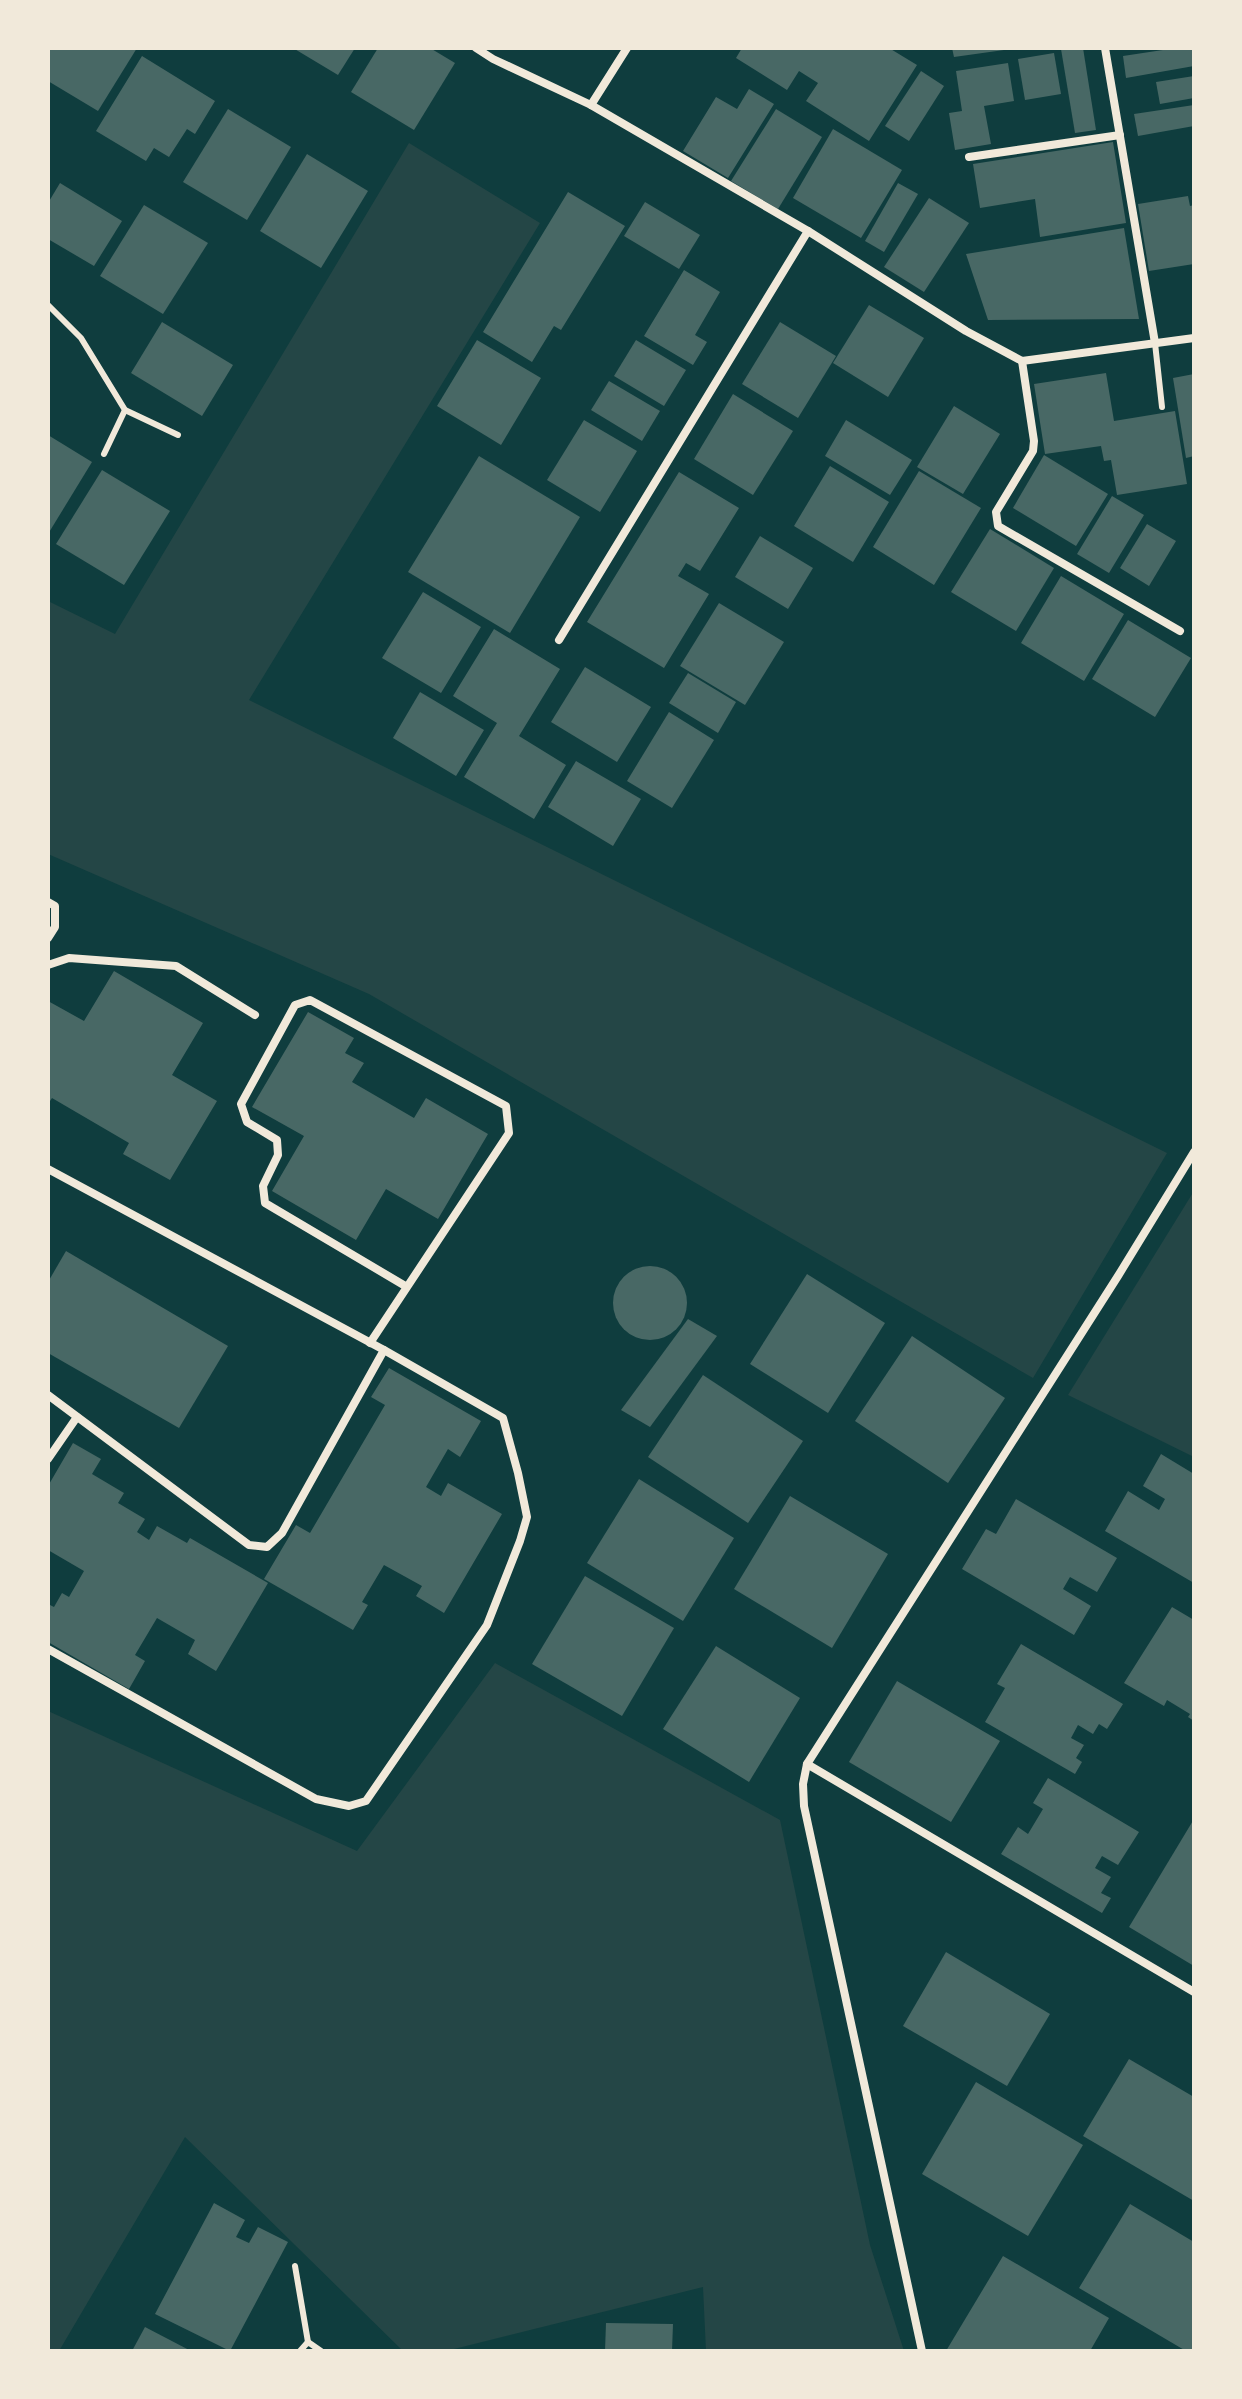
<svg xmlns="http://www.w3.org/2000/svg" width="1242" height="2399" font-family="Quicksand,sans-serif">
<style>
.green{fill:#244646}
.building{fill:#486865}
.lines{fill:none;stroke-linecap:round;stroke-linejoin:round}
.service{stroke:#f1e9da;stroke-width:6}
.minor{stroke:#f1e9da;stroke-width:8}
</style>
<rect width="100%" height="100%" fill="#0f3d3e"/>
<g class="green">
<path d="M409,143L540,223L249,700L1167,1153L1033,1378L369,994L48,854V601L115,634Z"/>
<path d="M1194,1191V1457L1068,1395Z"/>
<path d="M495,1663L780,1820L870,2245L904,2351H706L703,2287L446,2351H403L185,2137L59,2351H48V1711L357,1851Z"/>
</g>
<g class="building">
<path d="M48,48H137L98,111L48,81Z"/>
<path d="M293,48H355L338,75Z"/>
<path d="M378,48H430L455,63L414,130L351,92Z"/>
<path d="M742,48H889L917,65L869,141L806,101L818,83L799,71L787,90L736,58Z"/>
<path d="M952,48H1004V50L954,57Z"/>
<path d="M1067,48H1083L1096,130L1075,133L1061,49Z"/>
<path d="M1176,48H1192L1194,66L1126,78L1123,56Z"/>
<path d="M1054,53L1061,94L1025,100L1018,59Z"/>
<path d="M142,56L215,101L195,134L187,129L169,157L154,148L146,161L96,131Z"/>
<path d="M1008,63L1014,101L984,106L991,144L955,150L949,113L962,111L956,71Z"/>
<path d="M921,71L944,86L909,141L885,126Z"/>
<path d="M1194,76V98L1160,104L1156,82Z"/>
<path d="M749,89L774,104L728,178L683,151L716,97L737,109Z"/>
<path d="M1194,105V126L1138,136L1134,114Z"/>
<path d="M228,109L291,147L247,220L183,182Z"/>
<path d="M776,109L822,137L778,209L731,181Z"/>
<path d="M833,129L902,170L861,238L793,198Z"/>
<path d="M1113,142L1126,223L1040,237L1035,199L980,208L973,164Z"/>
<path d="M307,154L368,191L321,268L260,231Z"/>
<path d="M60,183L122,221L94,266L48,239V203Z"/>
<path d="M898,183L918,194L884,252L865,241Z"/>
<path d="M568,192L625,226L561,330L554,326L532,362L483,332Z"/>
<path d="M1188,196L1190,206L1194,205V264L1149,271L1138,204Z"/>
<path d="M929,198L969,223L924,292L884,267Z"/>
<path d="M645,202L700,235L679,269L624,236Z"/>
<path d="M144,205L208,243L163,314L100,276Z"/>
<path d="M1124,228L1139,319L988,320L966,254Z"/>
<path d="M684,270L720,292L695,335L707,342L693,365L644,336Z"/>
<path d="M869,305L924,338L888,397L833,363Z"/>
<path d="M162,322L233,365L202,416L131,373Z"/>
<path d="M780,322L836,356L798,418L742,384Z"/>
<path d="M477,340L541,378L501,445L437,406Z"/>
<path d="M636,340L686,370L664,406L614,376Z"/>
<path d="M1106,373L1114,421L1175,411L1187,484L1117,495L1111,460L1104,461L1101,446L1045,454L1034,384Z"/>
<path d="M1194,374V456L1186,458L1173,378Z"/>
<path d="M609,381L660,411L642,441L591,410Z"/>
<path d="M733,394L793,431L753,495L694,459Z"/>
<path d="M954,406L1000,434L963,494L917,467Z"/>
<path d="M584,420L637,451L600,512L547,480Z"/>
<path d="M846,420L912,460L890,495L825,456Z"/>
<path d="M48,435L92,462L48,534Z"/>
<path d="M1044,455L1108,494L1076,546L1013,508Z"/>
<path d="M479,456L580,517L510,633L408,572Z"/>
<path d="M830,466L889,502L853,562L794,526Z"/>
<path d="M102,470L170,511L124,585L56,544Z"/>
<path d="M919,471L981,508L934,585L873,547Z"/>
<path d="M679,472L739,508L700,571L686,563L678,576L709,594L664,668L587,622Z"/>
<path d="M1112,496L1144,515L1109,573L1077,554Z"/>
<path d="M1147,524L1176,541L1149,586L1120,568Z"/>
<path d="M990,529L1054,568L1016,631L951,592Z"/>
<path d="M760,536L813,568L788,609L735,577Z"/>
<path d="M1061,576L1124,614L1084,681L1021,643Z"/>
<path d="M423,592L481,627L441,693L382,658Z"/>
<path d="M719,603L784,642L745,705L680,666Z"/>
<path d="M1128,620L1191,658L1155,717L1092,679Z"/>
<path d="M494,629L560,669L519,736L566,765L534,819L464,777L497,723L453,696Z"/>
<path d="M585,667L651,707L617,762L551,722Z"/>
<path d="M688,673L736,702L718,733L669,703Z"/>
<path d="M420,692L484,730L456,776L393,738Z"/>
<path d="M669,712L714,740L672,808L627,781Z"/>
<path d="M576,761L641,799L613,846L548,807Z"/>
<path d="M114,971L203,1023L172,1075L217,1101L170,1180L123,1154L129,1143L52,1098L48,1104V1001L84,1021Z"/>
<path d="M308,1012L354,1038L345,1053L364,1063L352,1082L414,1118L426,1098L488,1134L438,1219L386,1189L356,1240L272,1191L304,1136L252,1107Z"/>
<path d="M66,1251L228,1346L179,1428L48,1353V1282Z"/>
<circle cx="650" cy="1303" r="37"/>
<path d="M807,1274L885,1323L828,1413L750,1364Z"/>
<path d="M688,1319L717,1336L650,1427L621,1410Z"/>
<path d="M912,1336L1005,1398L948,1483L855,1421Z"/>
<path d="M389,1368L481,1421L460,1457L448,1449L426,1487L441,1496L448,1483L502,1514L444,1613L416,1596L422,1586L384,1565L362,1602L368,1605L353,1630L264,1579L296,1525L310,1533L385,1405L371,1397Z"/>
<path d="M703,1375L803,1441L748,1523L648,1457Z"/>
<path d="M73,1443L101,1459L92,1474L124,1493L118,1503L145,1519L137,1532L149,1540L157,1526L187,1543L190,1538L268,1583L216,1671L188,1654L195,1640L157,1618L135,1655L145,1661L129,1689L48,1642V1604L54,1607L62,1593L69,1597L84,1571L48,1550V1486Z"/>
<path d="M1161,1454L1194,1474V1583L1105,1531L1128,1491L1159,1510L1165,1499L1143,1486Z"/>
<path d="M639,1479L734,1538L683,1621L587,1563Z"/>
<path d="M790,1496L888,1554L832,1648L734,1589Z"/>
<path d="M1016,1499L1117,1558L1097,1592L1070,1577L1063,1589L1091,1606L1074,1635L962,1569L986,1529L996,1534Z"/>
<path d="M585,1576L674,1628L622,1716L532,1664Z"/>
<path d="M1172,1607L1194,1620V1721L1188,1717L1190,1714L1167,1700L1164,1706L1124,1683Z"/>
<path d="M1021,1644L1123,1704L1107,1729L1099,1724L1093,1734L1078,1725L1071,1738L1084,1745L1076,1758L1082,1762L1075,1774L985,1722L1005,1688L997,1684Z"/>
<path d="M716,1646L800,1698L749,1782L663,1729Z"/>
<path d="M897,1681L1000,1741L951,1822L849,1762Z"/>
<path d="M1048,1778L1139,1832L1118,1865L1102,1856L1095,1868L1111,1877L1101,1893L1111,1898L1102,1913L1001,1854L1018,1827L1028,1834L1043,1809L1033,1803Z"/>
<path d="M1194,1819V1966L1129,1927Z"/>
<path d="M946,1952L1050,2014L1007,2086L903,2026Z"/>
<path d="M1129,2059L1194,2097V2201L1083,2136Z"/>
<path d="M976,2082L1083,2145L1028,2236L922,2174Z"/>
<path d="M214,2203L245,2220L236,2237L249,2243L258,2227L288,2242L230,2351L155,2314Z"/>
<path d="M1130,2204L1194,2242V2351H1186L1079,2288Z"/>
<path d="M1003,2256L1109,2318L1090,2351H946Z"/>
<path d="M606,2323L673,2324L672,2351H605Z"/>
<path d="M145,2327L191,2351H132Z"/>
</g>
<g class="lines">
<g class="service">
<path d="M48,305L81,338L125,410L178,435"/>
<path d="M1155,343L1162,407"/>
<path d="M104,454L125,410"/>
<path d="M295,2266L308,2342"/>
<path d="M300,2351L308,2342L321,2351"/>
</g>
<g class="minor">
<path d="M476,48L493,59L591,105L808,231L966,331L1022,361L1194,338"/>
<path d="M1105,48L1155,343"/>
<path d="M591,105L627,48"/>
<path d="M969,157L1120,135"/>
<path d="M1022,361L1034,441L1033,451L996,512L998,526L1180,631"/>
<path d="M559,640L808,231"/>
<path d="M48,902L55,906V927L48,938"/>
<path d="M48,965L69,958L176,966L255,1015"/>
<path d="M48,1169L384,1350L282,1533L267,1547L249,1545L48,1395"/>
<path d="M370,1343L509,1133L506,1106L310,1000L295,1005L241,1104L247,1122L277,1140L278,1155L263,1186L265,1203L407,1287"/>
<path d="M48,1459L77,1417"/>
<path d="M48,1649L316,1799L349,1806L366,1801L487,1625L520,1541L527,1517L518,1473L503,1418L384,1350"/>
<path d="M807,1764L1194,1992"/>
<path d="M922,2351L804,1806L803,1784L807,1764L1118,1276L1194,1152"/>
</g>
</g>
<rect width="1242" height="2399" fill="none" stroke="#f1e9da" stroke-width="100"/>
</svg>
